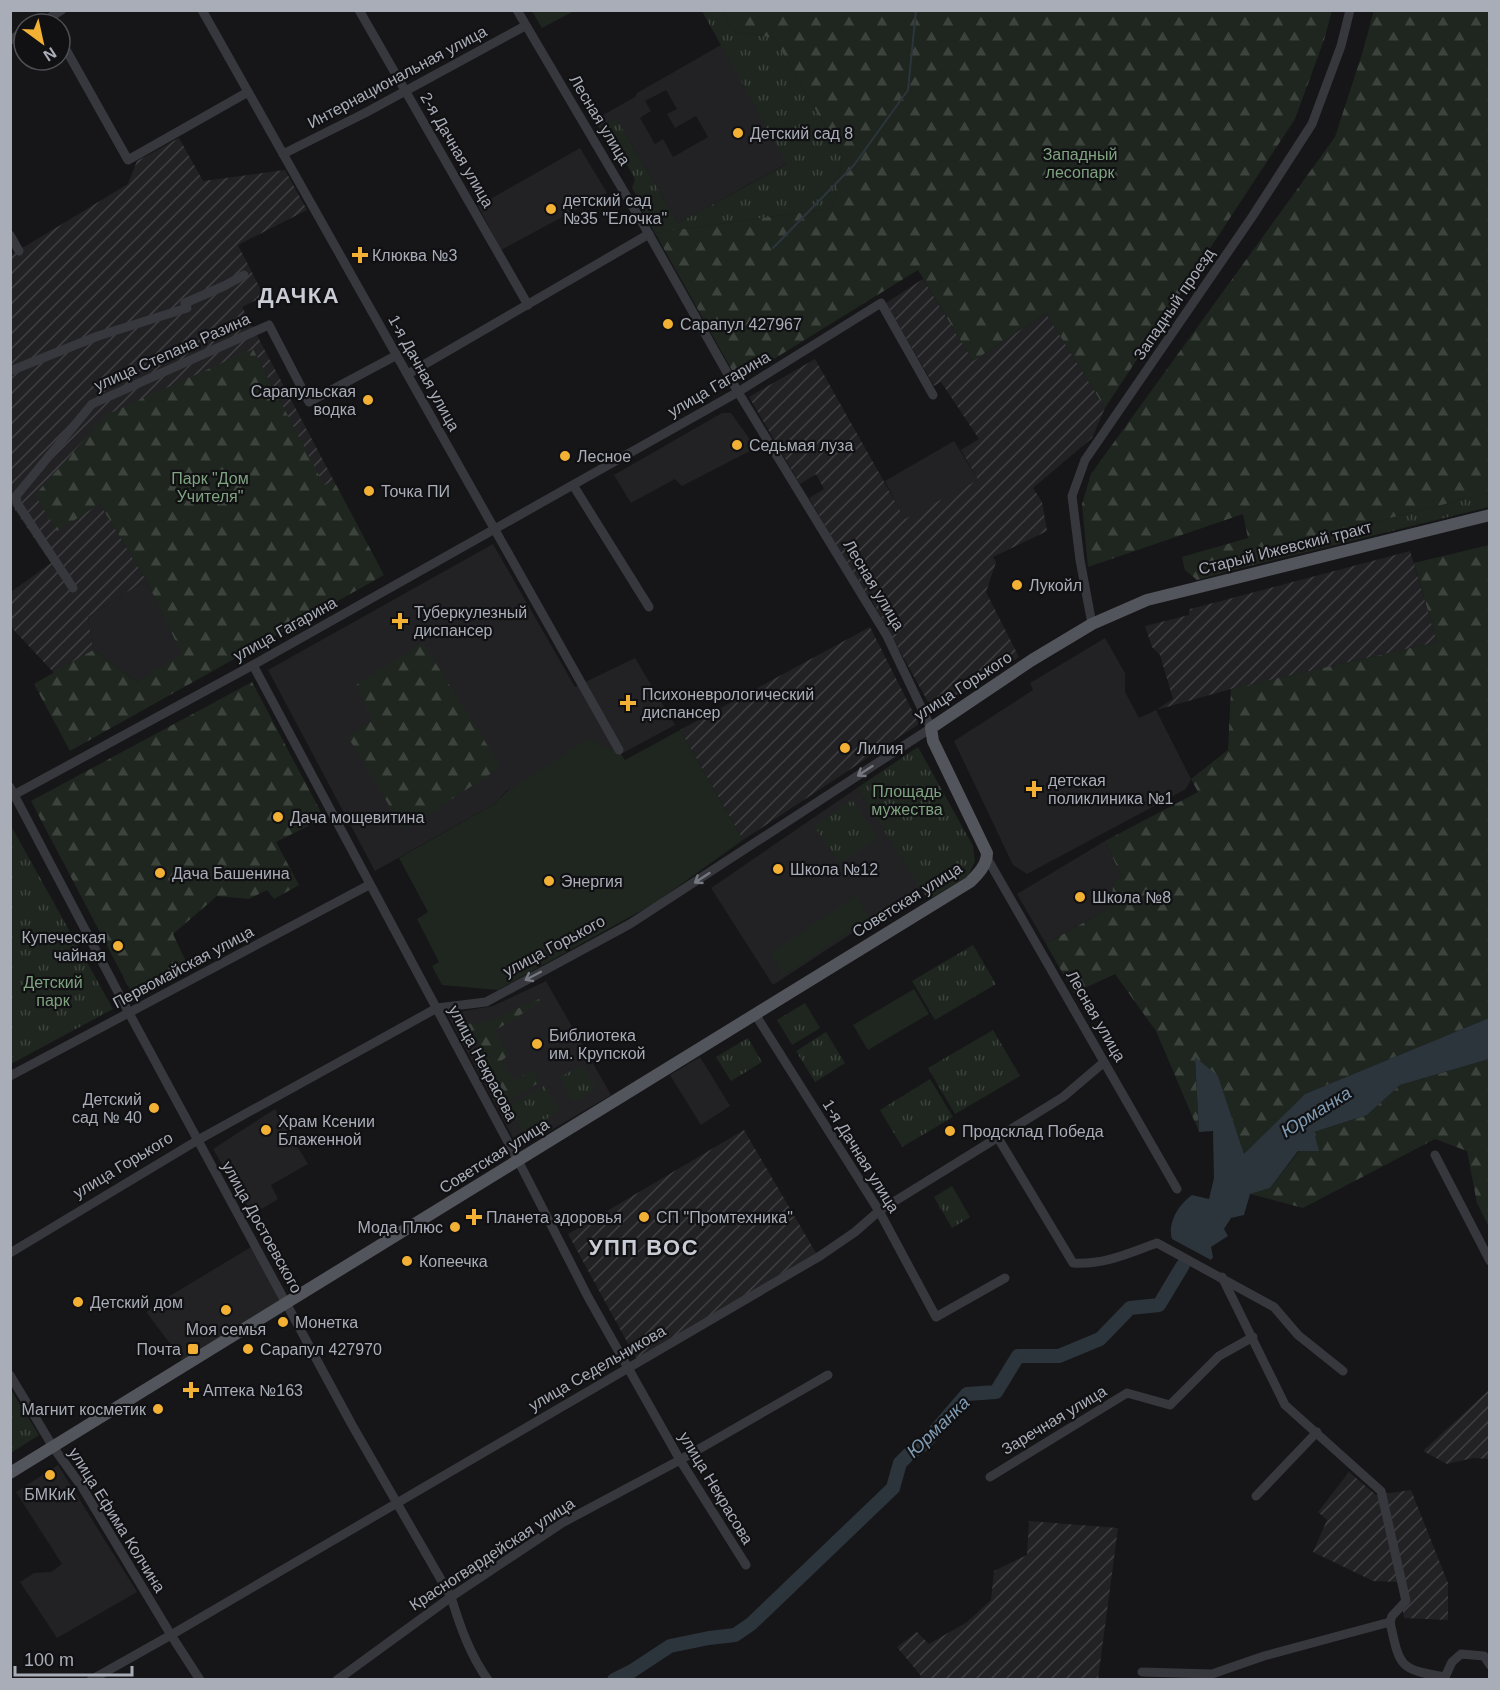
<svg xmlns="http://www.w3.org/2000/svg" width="1500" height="1690" font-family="Arial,sans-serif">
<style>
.built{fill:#222225;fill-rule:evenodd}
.industrial{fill:url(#industrial-furrows)}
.grass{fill:url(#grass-tufts)}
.forest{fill:url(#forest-firs)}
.garden{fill:#1e261f}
.water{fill:#2c353c}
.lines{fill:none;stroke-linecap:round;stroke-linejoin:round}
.stream{stroke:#2c353c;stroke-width:2}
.river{stroke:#2c353c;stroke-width:14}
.minor{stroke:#37383d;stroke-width:9}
.major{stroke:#53555c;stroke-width:12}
.oneway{stroke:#757881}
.poi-dot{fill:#f2b134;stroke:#111113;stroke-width:2}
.labels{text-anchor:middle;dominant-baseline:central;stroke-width:4.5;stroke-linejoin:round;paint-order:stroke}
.street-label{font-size:16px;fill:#a8adb8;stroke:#111113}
.poi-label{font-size:16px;fill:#a8adb8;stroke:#111113;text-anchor:start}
.park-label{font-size:16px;fill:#7fa381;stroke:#111113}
.water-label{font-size:18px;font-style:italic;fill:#7f9bb3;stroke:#111113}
.district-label{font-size:22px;font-weight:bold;letter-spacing:1.5px;fill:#c9ccd4;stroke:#111113}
</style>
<defs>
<pattern id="industrial-furrows" width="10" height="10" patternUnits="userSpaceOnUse" patternTransform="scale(1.5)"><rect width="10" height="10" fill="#222225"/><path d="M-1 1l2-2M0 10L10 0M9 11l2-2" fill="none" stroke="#3f3f43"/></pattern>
<pattern id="grass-tufts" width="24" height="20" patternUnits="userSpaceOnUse" patternTransform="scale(1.5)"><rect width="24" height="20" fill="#1e261f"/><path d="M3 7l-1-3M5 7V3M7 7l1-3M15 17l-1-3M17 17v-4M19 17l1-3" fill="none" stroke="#3c433d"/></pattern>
<pattern id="forest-firs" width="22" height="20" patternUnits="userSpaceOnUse" patternTransform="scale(1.5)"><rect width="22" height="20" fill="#1e261f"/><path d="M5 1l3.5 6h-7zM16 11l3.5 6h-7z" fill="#3c433d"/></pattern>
</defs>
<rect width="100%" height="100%" fill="#161618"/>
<g class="built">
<path d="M721,45L788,163L678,223L616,118L599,128L594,120L635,97L637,93ZM666,90L677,109L667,114L675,128L696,116L708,137L673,157L663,139L655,144L640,118L651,111L645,101Z"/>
<path d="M580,148L607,193L501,250L478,206Z"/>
<path d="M722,413H731L756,448L682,486L675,479L631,503L614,475Z"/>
<path d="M954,441L978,480L905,520L885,481Z"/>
<path d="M493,544L575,687L635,658L675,725L621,754L506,791L496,803L375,871L268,670Z"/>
<path d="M146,580L183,655L137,682L93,650L88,617Z"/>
<path d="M1105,638L1125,673V692L1139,718L1156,710L1191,779L1186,789L1027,874L1013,865L954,741L1033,690L1030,683Z"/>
<path d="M857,788L921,888L773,985L711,888Z"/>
<path d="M1105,841L1122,877L1114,882L1109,908L1046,944L1017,894Z"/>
<path d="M546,981L611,1095L519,1149L447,1014L493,1006Z"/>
<path d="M700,1057L730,1106L701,1125L670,1075Z"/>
<path d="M275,1109L308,1164L271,1185L278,1199L252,1215L213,1149Z"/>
<path d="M251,1247L282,1300L183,1361L147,1313L148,1309Z"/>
<path d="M58,1465L137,1592L57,1638L20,1582L34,1573L51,1572L62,1564L16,1492Z"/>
</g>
<g class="industrial">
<path d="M179,138L203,181L285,170L307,210L238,245L264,296L242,307L334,481L324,486L253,349L100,504L146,580L88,617L93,650L54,673L11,627V592L51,563L11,504V255L128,184L137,161Z"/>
<path d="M923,279L973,361L1046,313L1105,408L1092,438L1033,488L1042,502L1047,531L993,557L996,562L986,592L1019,657L933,711L871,599L858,583L809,498L824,489L816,474L800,484L749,397L815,359L905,519L978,480L961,450L979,439L941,382L934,386L886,303Z"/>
<path d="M1410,551L1437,642L1231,689L1156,710L1173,699L1160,655L1152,647L1145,626L1189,615L1190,609L1217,602Z"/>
<path d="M870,627L919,724L743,840L680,730Z"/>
<path d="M744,1130L816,1253L637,1360L568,1234Z"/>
<path d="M1489,1390V1459L1473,1458L1447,1464L1423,1451Z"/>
<path d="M1349,1472L1376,1495L1411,1490L1448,1583V1620L1404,1618L1398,1582L1373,1581L1313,1552L1327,1520L1318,1512Z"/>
<path d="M1029,1521L1118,1528L1098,1679H919L921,1676L897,1647L917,1632L929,1644L967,1622L991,1600L994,1571L1027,1555Z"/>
</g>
<g class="grass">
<path d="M532,11H574L542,28Z"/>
<path d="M702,11H722L733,31L774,38L843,157L833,208L655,233L637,203L639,200L632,188L635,179L627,165H622L599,128L616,118L678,223L787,164Z"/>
<path d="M1489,493V507L1233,570L1231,558Z"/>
<path d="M918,747L973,846L975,861L968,876L928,900L857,788Z"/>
<path d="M852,800L878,838L840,863L814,826Z"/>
<path d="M10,824L113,1009L11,1064H10Z"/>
<path d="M973,945L996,984L935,1020L912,981Z"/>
<path d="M805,1003L820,1028L792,1045L777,1020Z"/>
<path d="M993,1030L1020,1076L955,1114L928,1068Z"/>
<path d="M826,1032L845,1063L815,1082L796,1051Z"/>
<path d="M748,1038L762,1062L731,1081L716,1057Z"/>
<path d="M582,1065L596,1089L573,1102L560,1077Z"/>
<path d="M930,1079L953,1117L902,1147L880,1110Z"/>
<path d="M544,1086L560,1110L524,1134L508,1107Z"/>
<path d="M952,1186L970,1217L952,1228L934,1197Z"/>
<path d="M11,1390L39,1435L11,1453H10Z"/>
</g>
<g class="forest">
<path d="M1374,10L1489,11V493L1231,558L1233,570L1197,580L1185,570L1182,557L1248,538L1243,514L1088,567L1082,504L1091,474L1335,137L1362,54Z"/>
<path d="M722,11H1332L1324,40L1295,119L1105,408L1046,313L973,361L918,270L738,381L655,233L833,208L843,157L774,38L733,31Z"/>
<path d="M253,349L324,485L334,481L384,575L70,751L34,684L93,650L137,682L182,654L146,580L100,504L57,531L35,495L106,415Z"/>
<path d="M1489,545V1018L1305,1094L1244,1155L1218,1076L1195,1058L1199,1132L1156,1031L1115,974L1074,993L1046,944L1109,908L1114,882L1122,877L1105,841L1198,792L1191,779L1228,750L1231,689L1437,642L1414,563Z"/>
<path d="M423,643L501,767L404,830L348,737L372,721L357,684Z"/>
<path d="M252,682L324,818L276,842L299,885L274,899L267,890L249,899L217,896L173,934L190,970L135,999L31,801Z"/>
<path d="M539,999L541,1002L494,1031L509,1055L501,1061L514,1080L533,1070L540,1082L508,1100L467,1024L487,1022Z"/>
<path d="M1489,1059V1227L1477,1203L1467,1151L1435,1139L1303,1208L1250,1194L1270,1188L1314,1132L1367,1115L1400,1085Z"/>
</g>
<g class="garden">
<path d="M680,730L743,840L655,903L498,990L442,985L432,966L439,962L417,919L428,912L399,858L496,803L506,792L588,739L621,754L625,760Z"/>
<path d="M856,896L870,918L784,975L770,953Z"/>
<path d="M914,989L929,1014L868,1050L853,1025Z"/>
</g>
<path class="water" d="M1489,1018V1059L1400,1085L1367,1115L1314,1132L1319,1151H1298L1270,1188L1250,1194L1244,1215L1231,1218L1224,1229L1228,1236L1211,1247L1213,1257L1211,1260L1172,1239C1167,1223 1179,1204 1192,1195L1209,1199L1214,1178L1213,1131L1199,1132L1195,1057L1218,1076L1244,1154L1305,1094Z"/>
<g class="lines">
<path class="stream" d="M773,248L854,165L908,90L916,10"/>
<path class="river" d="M614,1680L632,1671L670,1646L709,1638L735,1635L751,1624L893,1488L900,1463L909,1454L924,1444L967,1394L996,1392L1018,1356H1059L1100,1339L1130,1308L1159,1305L1183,1265"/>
<g class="minor">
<path d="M202,10L619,750"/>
<path d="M359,10L528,305"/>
<path d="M39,24L62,10"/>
<path d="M60,39L128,160L248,92"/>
<path d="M10,40L24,32"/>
<path d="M283,154L365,113L525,26"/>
<path d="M10,235L19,251"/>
<path d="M10,371L98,336L187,308L185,303L224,286L244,275"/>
<path d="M408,374L649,234"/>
<path d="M573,485L649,607"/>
<path d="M73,588L17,503L16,496L92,404L269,325L309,402L397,355"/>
<path d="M1092,624L1080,560L1072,496L1085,460L1252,217L1312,124L1341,46L1350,10"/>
<path d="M253,665L524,1172L588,1297L680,1460L746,1565"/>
<path d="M10,787L129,1013L352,1425L451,1597C460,1626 470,1655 488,1680"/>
<path d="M10,797L253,665L738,392L881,303L933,395"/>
<path d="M987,858L1177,1189"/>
<path d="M755,1014L879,1211L936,1317L1005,1278"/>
<path d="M10,1076L369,885"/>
<path d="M998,1138L1073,1263C1104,1265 1129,1253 1157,1243L1274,1307L1298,1335L1343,1371"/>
<path d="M1435,1155L1490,1261"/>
<path d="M10,1253L198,1140L437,1008L486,1002L630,924L931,728L887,636L738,392L643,224L517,10"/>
<path d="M10,1375L53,1447L82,1487L171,1635L200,1680"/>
<path d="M990,1477L1127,1393L1170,1405L1219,1356L1253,1337"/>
<path d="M1256,1496L1317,1432"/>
<path d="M1390,1622C1400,1668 1399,1669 1445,1677V1680"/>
<path d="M1142,1672L1212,1674L1264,1656L1390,1622L1392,1616L1406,1601L1381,1491L1285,1405L1222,1277"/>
<path d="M1445,1677L1452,1662L1461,1654L1484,1656L1490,1665"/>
<path d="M91,1680L171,1635L820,1256L855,1232L879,1211L1063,1097L1103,1063"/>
<path d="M337,1680L451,1597L562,1523L680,1460L828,1375"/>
</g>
<path class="major" d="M10,1473L970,882C978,874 987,865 987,853L933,741L931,728L1032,660L1092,624L1147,600L1490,515"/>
</g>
<defs><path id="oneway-shaft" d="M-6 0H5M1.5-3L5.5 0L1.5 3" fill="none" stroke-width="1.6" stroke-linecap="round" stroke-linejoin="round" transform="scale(1.5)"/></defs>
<g class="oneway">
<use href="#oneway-shaft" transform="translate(865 771) rotate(147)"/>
<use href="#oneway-shaft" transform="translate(702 878) rotate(147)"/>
<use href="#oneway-shaft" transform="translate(533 976) rotate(152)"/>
</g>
<g class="poi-dot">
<circle cx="738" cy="133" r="6"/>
<circle cx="551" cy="209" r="6"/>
<path d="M357 246h6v6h6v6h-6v6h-6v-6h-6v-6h6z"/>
<circle cx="668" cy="324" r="6"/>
<circle cx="368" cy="400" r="6"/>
<circle cx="737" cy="445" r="6"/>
<circle cx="565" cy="456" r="6"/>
<circle cx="369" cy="491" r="6"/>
<circle cx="1017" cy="585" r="6"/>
<path d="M397 612h6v6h6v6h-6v6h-6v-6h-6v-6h6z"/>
<path d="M625 694h6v6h6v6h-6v6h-6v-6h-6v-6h6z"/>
<circle cx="845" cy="748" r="6"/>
<path d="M1031 780h6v6h6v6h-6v6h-6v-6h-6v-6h6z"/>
<circle cx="278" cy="817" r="6"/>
<circle cx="778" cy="869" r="6"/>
<circle cx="160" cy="873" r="6"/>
<circle cx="549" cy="881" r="6"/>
<circle cx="1080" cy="897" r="6"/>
<circle cx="118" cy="946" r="6"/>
<circle cx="537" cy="1044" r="6"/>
<circle cx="154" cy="1108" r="6"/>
<circle cx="266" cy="1130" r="6"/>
<circle cx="950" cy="1131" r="6"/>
<path d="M471 1208h6v6h6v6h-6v6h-6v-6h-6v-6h6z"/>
<circle cx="644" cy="1217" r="6"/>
<circle cx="455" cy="1227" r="6"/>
<circle cx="407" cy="1261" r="6"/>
<circle cx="78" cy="1302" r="6"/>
<circle cx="226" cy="1310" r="6"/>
<circle cx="283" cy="1322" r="6"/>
<rect x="187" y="1343" width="12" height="12" rx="3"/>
<circle cx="248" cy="1349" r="6"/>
<path d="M188 1381h6v6h6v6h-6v6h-6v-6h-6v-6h6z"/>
<circle cx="158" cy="1409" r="6"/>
<circle cx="50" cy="1475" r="6"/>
</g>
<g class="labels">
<g class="street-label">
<text transform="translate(397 77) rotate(-28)">Интернациональная улица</text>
<text transform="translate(600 120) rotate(59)">Лесная улица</text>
<text transform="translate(457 150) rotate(60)">2-я Дачная улица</text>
<text transform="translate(1174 304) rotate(-56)">Западный проезд</text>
<text transform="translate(172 352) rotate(-24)">улица Степана Разина</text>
<text transform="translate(424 373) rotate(61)">1-я Дачная улица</text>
<text transform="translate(719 384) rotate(-30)">улица Гагарина</text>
<text transform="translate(1285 548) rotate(-14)">Старый Ижевский тракт</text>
<text transform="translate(874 585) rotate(59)">Лесная улица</text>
<text transform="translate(285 629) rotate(-29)">улица Гагарина</text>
<text transform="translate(963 686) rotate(-33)">улица Горького</text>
<text transform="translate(907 900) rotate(-32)">Советская улица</text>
<text transform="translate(554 946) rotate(-28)">улица Горького</text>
<text transform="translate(183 967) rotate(-28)">Первомайская улица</text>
<text transform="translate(1096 1016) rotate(60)">Лесная улица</text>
<text transform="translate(483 1063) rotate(62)">улица Некрасова</text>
<text transform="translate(494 1156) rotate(-32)">Советская улица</text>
<text transform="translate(861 1156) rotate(58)">1-я Дачная улица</text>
<text transform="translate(123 1165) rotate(-31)">улица Горького</text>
<text transform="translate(262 1227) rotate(61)">улица Достоевского</text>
<text transform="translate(597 1368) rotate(-30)">улица Седельникова</text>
<text transform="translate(1054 1420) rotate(-31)">Заречная улица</text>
<text transform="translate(716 1488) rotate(59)">улица Некрасова</text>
<text transform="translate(117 1520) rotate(58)">улица Ефима Колчина</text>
<text transform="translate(492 1554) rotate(-33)">Красногвардейская улица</text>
</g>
<g class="poi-label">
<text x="750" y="133">Детский сад 8</text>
<text x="563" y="200">детский сад<tspan x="563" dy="18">№35 "Елочка"</tspan></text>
<text x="372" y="255">Клюква №3</text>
<text x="680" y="324">Сарапул 427967</text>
<text x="356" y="391" text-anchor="end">Сарапульская<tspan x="356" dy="18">водка</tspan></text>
<text x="749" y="445">Седьмая луза</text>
<text x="577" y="456">Лесное</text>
<text x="381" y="491">Точка ПИ</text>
<text x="1029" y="585">Лукойл</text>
<text x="414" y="612">Туберкулезный<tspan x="414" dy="18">диспансер</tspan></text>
<text x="642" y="694">Психоневрологический<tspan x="642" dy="18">диспансер</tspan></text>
<text x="857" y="748">Лилия</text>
<text x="1048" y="780">детская<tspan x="1048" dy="18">поликлиника №1</tspan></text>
<text x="290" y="817">Дача мощевитина</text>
<text x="790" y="869">Школа №12</text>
<text x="172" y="873">Дача Башенина</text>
<text x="561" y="881">Энергия</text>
<text x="1092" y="897">Школа №8</text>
<text x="106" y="937" text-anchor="end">Купеческая<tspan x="106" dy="18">чайная</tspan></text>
<text x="549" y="1035">Библиотека<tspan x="549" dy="18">им. Крупской</tspan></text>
<text x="142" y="1099" text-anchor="end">Детский<tspan x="142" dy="18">сад № 40</tspan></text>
<text x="278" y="1121">Храм Ксении<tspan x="278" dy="18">Блаженной</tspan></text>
<text x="962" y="1131">Продсклад Победа</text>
<text x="486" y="1217">Планета здоровья</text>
<text x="656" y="1217">СП "Промтехника"</text>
<text x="443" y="1227" text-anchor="end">Мода Плюс</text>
<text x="419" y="1261">Копеечка</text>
<text x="90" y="1302">Детский дом</text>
<text x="295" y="1322">Монетка</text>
<text x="226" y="1329" text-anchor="middle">Моя семья</text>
<text x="181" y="1349" text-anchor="end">Почта</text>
<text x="260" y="1349">Сарапул 427970</text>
<text x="203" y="1390">Аптека №163</text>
<text x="146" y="1409" text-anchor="end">Магнит косметик</text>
<text x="50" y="1494" text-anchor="middle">БМКиК</text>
</g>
<g class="park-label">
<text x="1080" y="154">Западный<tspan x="1080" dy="18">лесопарк</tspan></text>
<text x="210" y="478">Парк "Дом<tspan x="210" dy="18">Учителя"</tspan></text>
<text x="907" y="791">Площадь<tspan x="907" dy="18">мужества</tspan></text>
<text x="53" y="982">Детский<tspan x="53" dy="18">парк</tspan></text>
</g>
<g class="water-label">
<text transform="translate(1316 1112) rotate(-32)">Юрманка</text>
<text transform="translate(938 1427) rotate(-44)">Юрманка</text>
</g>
<g class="district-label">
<text x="299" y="295">ДАЧКА</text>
<text x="644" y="1247">УПП ВОС</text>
</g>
</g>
<rect width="1500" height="1690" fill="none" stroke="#a8adb8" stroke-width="24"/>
<g transform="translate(42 42) rotate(147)"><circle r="28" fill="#111113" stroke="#4d4f55" stroke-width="1.5"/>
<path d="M0-4.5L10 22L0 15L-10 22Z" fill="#f2b134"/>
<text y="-9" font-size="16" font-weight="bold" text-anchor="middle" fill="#a8adb8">N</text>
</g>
<path d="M15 1666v9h117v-9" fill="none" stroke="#a8adb8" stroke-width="3"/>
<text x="24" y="1666" font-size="18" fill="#a8adb8" stroke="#111113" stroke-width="4.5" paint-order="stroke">100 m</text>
</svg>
